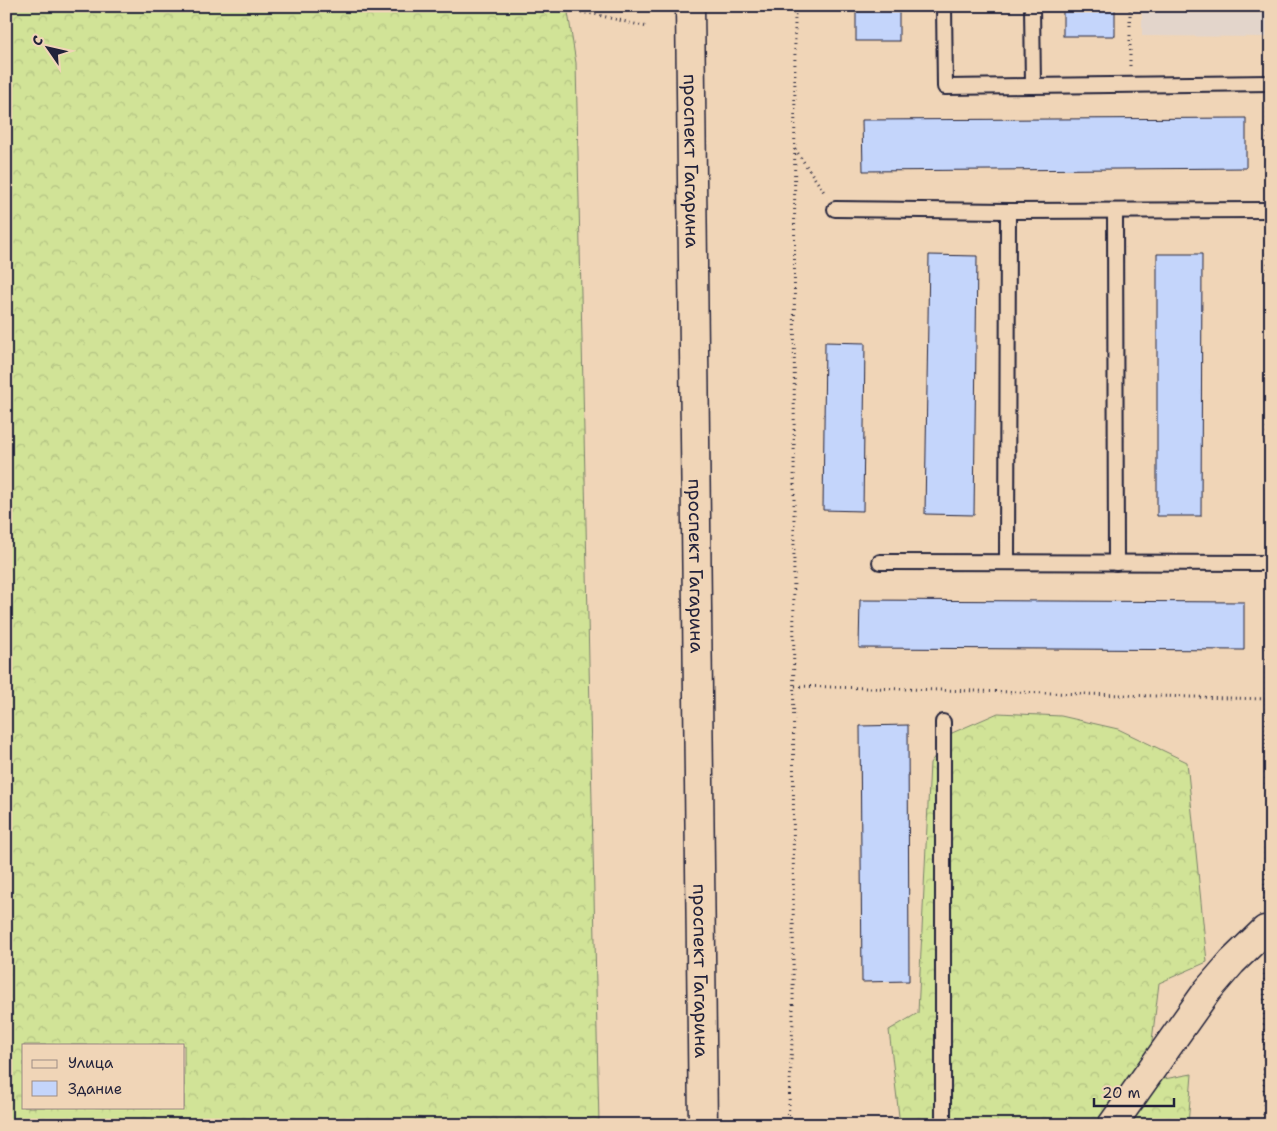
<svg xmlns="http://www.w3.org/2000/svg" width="1277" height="1131" font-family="'Shantell Sans',sans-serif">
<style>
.built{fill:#e3d5cb}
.forest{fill:url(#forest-crowns);stroke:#7a8269;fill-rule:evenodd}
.building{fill:#c4d5fb;stroke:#22223b}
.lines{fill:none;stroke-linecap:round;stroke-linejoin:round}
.lane-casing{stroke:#22223b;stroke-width:18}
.street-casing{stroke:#22223b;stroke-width:31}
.primary-casing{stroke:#22223b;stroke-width:31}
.path{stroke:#22223b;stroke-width:3;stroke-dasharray:1 4;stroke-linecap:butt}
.lane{stroke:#f0d5b7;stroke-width:14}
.street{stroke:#f0d5b7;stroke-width:28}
.primary{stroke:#f0d5b7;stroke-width:28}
.labels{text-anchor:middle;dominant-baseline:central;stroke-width:4.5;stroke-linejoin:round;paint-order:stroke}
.street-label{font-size:19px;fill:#22223b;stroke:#f0d5b7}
</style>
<defs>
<pattern id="forest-crowns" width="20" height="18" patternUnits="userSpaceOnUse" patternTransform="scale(1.25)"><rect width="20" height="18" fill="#d1e397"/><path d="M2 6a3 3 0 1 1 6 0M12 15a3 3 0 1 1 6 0" fill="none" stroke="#b3c283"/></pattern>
</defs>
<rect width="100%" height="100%" fill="#f0d5b7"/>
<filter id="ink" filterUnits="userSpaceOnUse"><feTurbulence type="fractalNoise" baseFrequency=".02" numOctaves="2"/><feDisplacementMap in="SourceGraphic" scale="10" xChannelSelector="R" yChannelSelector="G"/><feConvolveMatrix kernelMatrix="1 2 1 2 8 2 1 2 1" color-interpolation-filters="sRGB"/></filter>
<g filter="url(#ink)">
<path class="built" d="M1142,6H1271V37L1142,36Z"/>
<g class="forest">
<path d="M6,6H567L576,63L599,1125H6ZM24,1045H184V1107H24Z"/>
<path d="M998,713L1061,716L1118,729L1187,762L1207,962L1159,983L1147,1082L1192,1074L1188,1125H900L889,1030L918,1013L930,763L952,733Z"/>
</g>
<g class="building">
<rect x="856" y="6" width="43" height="35"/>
<rect x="1063" y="6" width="52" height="30"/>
<path d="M1246,118V168L863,171L862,120Z"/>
<path d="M1157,254H1202L1201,516H1157Z"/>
<path d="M929,255L977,256L974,515L925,514Z"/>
<path d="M825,342L865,343L863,511L823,510Z"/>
<path d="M860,600L1244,602V650L859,648Z"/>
<path d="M908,725L909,981L862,982L860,726Z"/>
</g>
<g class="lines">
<defs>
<g id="lane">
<path d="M944,6L945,87L1271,83"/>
<path d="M1032,6L1033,86"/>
<path d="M835,209L1008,211L1271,210"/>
<path d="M1115,211L1116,563"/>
<path d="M1007,561L1008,211"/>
<path d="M880,562L1271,563"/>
<path d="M943,1125V722"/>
</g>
<path id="street" d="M1112,1125L1207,991L1232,962L1265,930"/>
<g id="primary">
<path id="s1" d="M690,6L703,1125"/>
</g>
</defs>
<use href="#lane" class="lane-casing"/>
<use href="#street" class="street-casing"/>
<use href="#primary" class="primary-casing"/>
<g class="path">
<path d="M526,6L594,14L647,27"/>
<path d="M1130,66V6"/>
<path d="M795,149L824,192"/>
<path d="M1268,189V103"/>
<path d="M1267,544L1268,230"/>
<path d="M795,686L1266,699"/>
<path d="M1265,904L1267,583"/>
<path d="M788,1125L793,1021L795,6"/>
<path d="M1264,1125L1265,968"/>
</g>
<use href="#lane" class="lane"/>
<use href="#street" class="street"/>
<use href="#primary" class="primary"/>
</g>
</g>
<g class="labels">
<g class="street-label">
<text stroke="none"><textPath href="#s1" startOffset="155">проспект Гагарина</textPath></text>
<text stroke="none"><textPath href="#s1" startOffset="560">проспект Гагарина</textPath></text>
<text stroke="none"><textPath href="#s1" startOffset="965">проспект Гагарина</textPath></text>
</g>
</g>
<rect width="1277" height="1131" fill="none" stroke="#f0d5b7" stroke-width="25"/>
<rect x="12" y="12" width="1252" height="1106" fill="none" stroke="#22223b" stroke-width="2" filter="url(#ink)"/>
<rect x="22" y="1044" width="162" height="65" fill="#f0d5b7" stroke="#9e8d85"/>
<rect x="32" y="1060" width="25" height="8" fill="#f0d5b7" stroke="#9e8d85"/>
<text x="68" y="1068" font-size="15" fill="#22223b">Улица</text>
<rect x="32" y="1081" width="25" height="15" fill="#c4d5fb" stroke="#9e8d85"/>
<text x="68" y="1094" font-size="15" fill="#22223b">Здание</text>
<g transform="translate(48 48) rotate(304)" stroke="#f0d5b7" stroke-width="4" paint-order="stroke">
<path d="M0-4L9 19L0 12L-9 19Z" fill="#22223b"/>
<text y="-8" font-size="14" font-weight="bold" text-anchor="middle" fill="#22223b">С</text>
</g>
<path d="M1094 1098v8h80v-8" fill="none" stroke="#22223b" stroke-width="2.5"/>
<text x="1102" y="1098" font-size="15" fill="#22223b" stroke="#f0d5b7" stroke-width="4" paint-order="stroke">20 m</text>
</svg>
